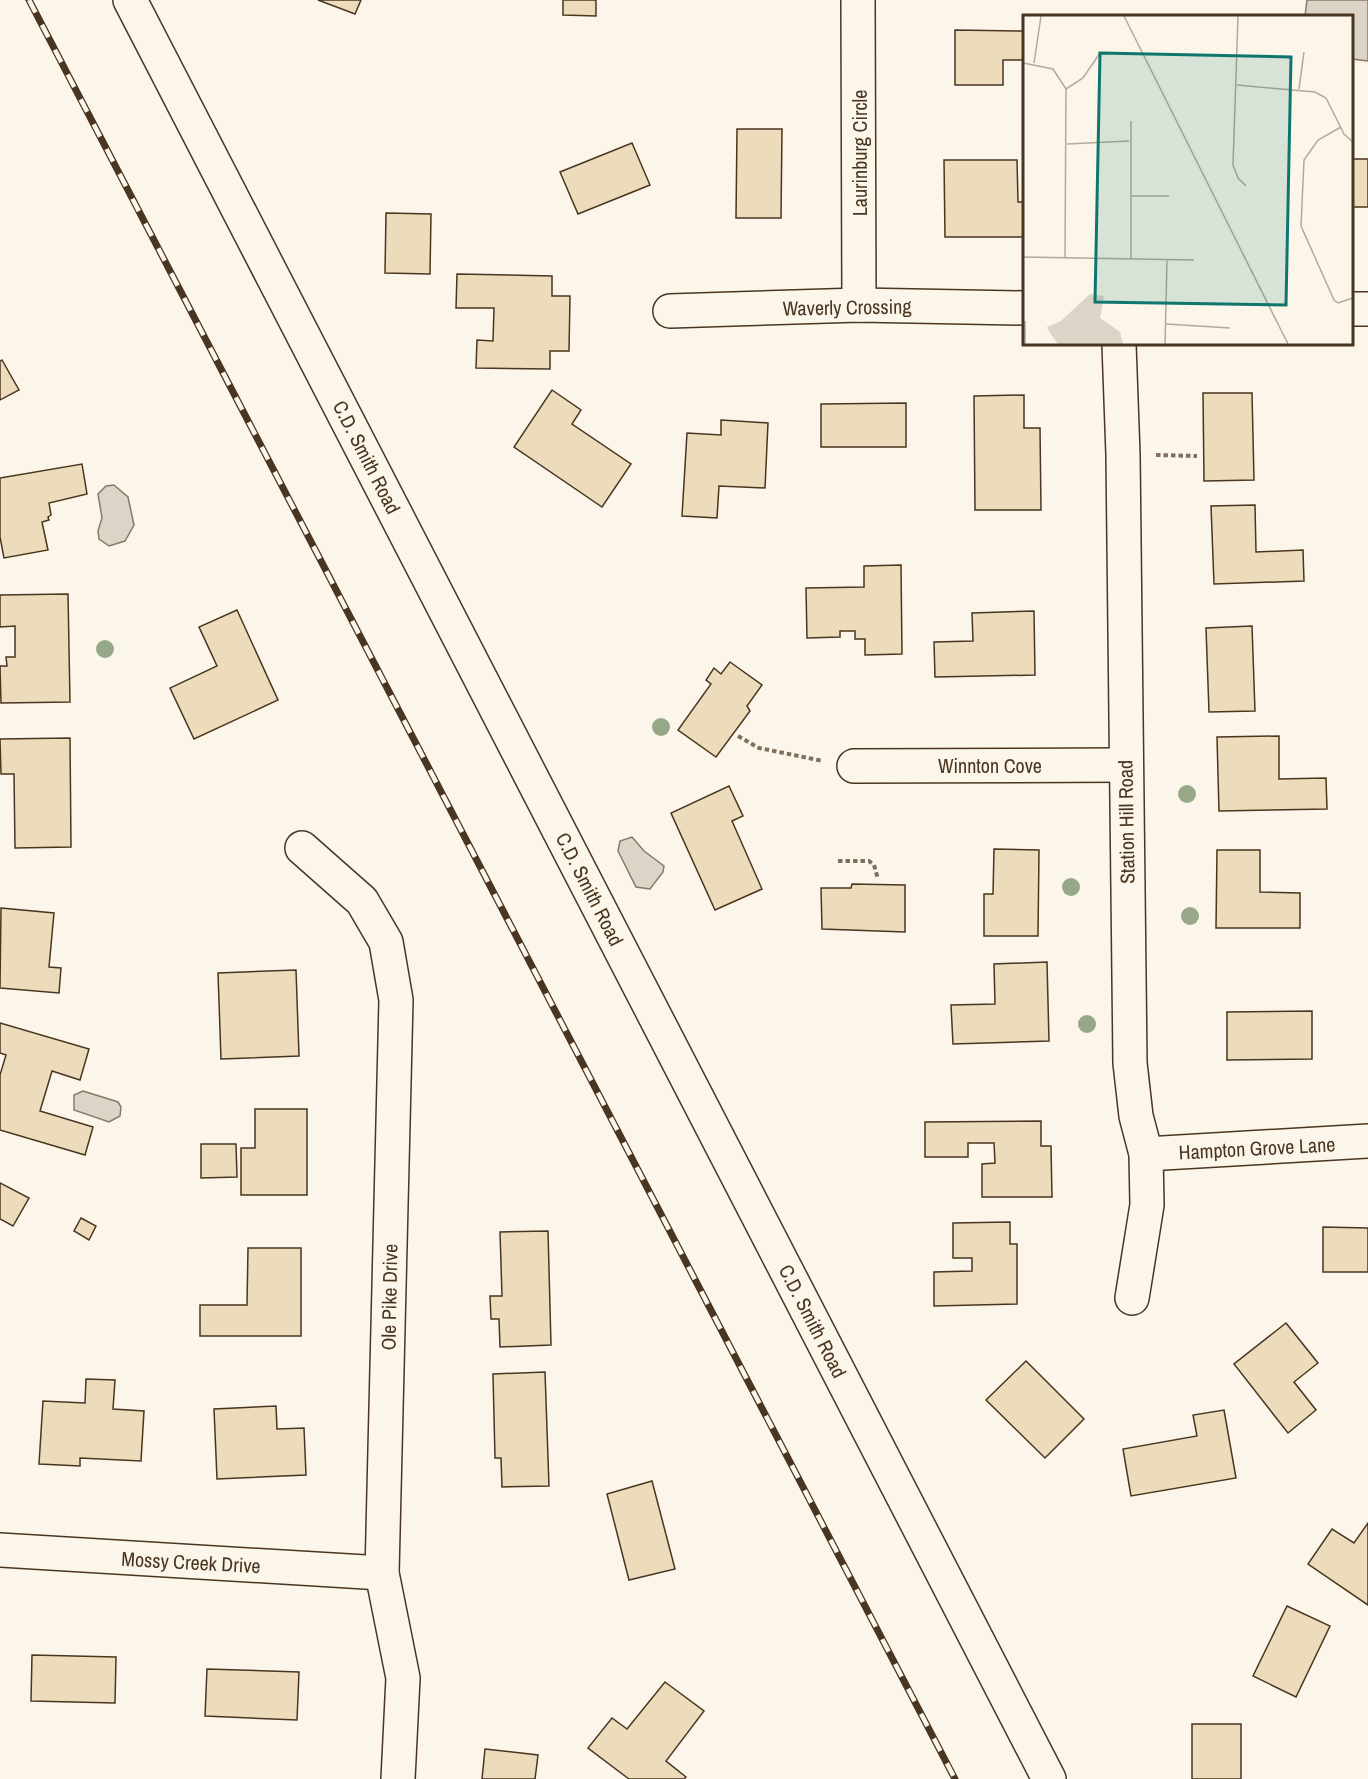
<svg xmlns="http://www.w3.org/2000/svg" width="1368" height="1779" font-family="'Archivo Narrow',sans-serif">
<style>
.water{fill:#dcd4c6;stroke:#887966;stroke-width:1.5}
.building{fill:#ecdcbc;stroke:#4a3520;stroke-width:1.5}
.lines{fill:none;stroke-linecap:round;stroke-linejoin:round}
.minor-casing{stroke:#4a3520;stroke-width:36}
.path{stroke:#7f6f5c;stroke-width:4;stroke-dasharray:4.5 3;stroke-linecap:butt}
.minor{stroke:#fbf6e9;stroke-width:33}
.rail-casing{stroke:#4a3520;stroke-width:7}
.rail{stroke:#fbf6e9;stroke-width:4.5;stroke-dasharray:14;stroke-linecap:butt}
.tree{fill:#96a887}
.labels{text-anchor:middle;dominant-baseline:central;stroke-width:4.5;stroke-linejoin:round;paint-order:stroke}
.street-label{font-size:20px;fill:#4a3520;stroke:#fbf6e9}
.inset-road{fill:none;stroke:#b4a999;stroke-width:1.5}
.view{fill:#0f766e;fill-opacity:0.15;stroke:#0f766e;stroke-width:3}
.inset-edge{fill:none;stroke:#4a3520;stroke-width:3}
</style>
<rect width="100%" height="100%" fill="#fbf6e9"/>
<g class="water">
<path d="M1307,0H1368V61L1352,59V16H1305Z"/>
<path d="M114,485L128,497L134,525L125,541L109,546L99,539L98,531L102,518L98,494L106,486Z"/>
<path d="M632,837L644,851L664,866L663,872L650,889L636,887L618,851L620,841Z"/>
<path d="M83,1091L118,1102L121,1107L120,1116L109,1122L74,1110V1095Z"/>
</g>
<g class="building">
<path d="M318,0H361L355,14Z"/>
<path d="M563,0H596V16L563,15Z"/>
<path d="M955,30L1024,31V60H1003V85H955Z"/>
<path d="M737,129H782L781,218H736Z"/>
<path d="M632,143L650,185L578,214L560,172Z"/>
<rect x="1352" y="159" width="16" height="48"/>
<path d="M944,160H1017L1018,202H1024V237H945Z"/>
<path d="M386,213L431,214L430,274L385,273Z"/>
<path d="M457,274L552,276V296H570L569,351H550V369L476,368L477,340L493,341L494,308H456Z"/>
<path d="M2,360L19,390L0,400V361Z"/>
<path d="M552,390L581,410L572,424L631,464L602,507L514,447Z"/>
<path d="M1203,393H1252L1254,480L1204,481Z"/>
<path d="M1024,395V428H1040L1041,510H975L974,396Z"/>
<path d="M906,403V447H821V404Z"/>
<path d="M721,420L768,423L765,488L719,486L717,518L682,516L687,433L721,435Z"/>
<path d="M82,464L87,494L49,503L51,515L48,517L49,520L42,522L48,550L4,558L0,537V478Z"/>
<path d="M1255,505L1256,552L1303,550L1304,581L1214,584L1211,506Z"/>
<path d="M901,565L902,654L865,655V639H855V631H840V637L807,638L806,588L864,587V566Z"/>
<path d="M68,594L70,702L1,703L0,666H7L6,657H15V626L0,627V595Z"/>
<path d="M237,610L278,700L194,739L170,688L217,666L199,627Z"/>
<path d="M1034,611L1035,675L935,677L934,642L973,641L972,613Z"/>
<path d="M1252,626L1255,711L1209,712L1206,628Z"/>
<path d="M730,662L762,685L747,706L750,711L716,757L678,730L711,684L706,680L714,668L721,674Z"/>
<path d="M1279,736V779L1326,778L1327,809L1219,811L1217,737Z"/>
<path d="M70,738L71,847L15,848L14,774H1L0,739Z"/>
<path d="M729,786L743,816L732,821L762,889L715,910L671,813Z"/>
<path d="M994,849L1039,850L1038,936H984V894H993Z"/>
<path d="M1217,850H1260V892L1300,893V928H1216Z"/>
<path d="M852,884L905,885V932L822,929L821,888H851Z"/>
<path d="M1,908L54,913L49,967L61,968L59,993L0,988Z"/>
<path d="M1047,962L1049,1041L953,1044L951,1005L995,1004L994,964Z"/>
<path d="M296,970L299,1056L221,1059L218,973Z"/>
<path d="M1312,1011V1059L1227,1060V1012Z"/>
<path d="M0,1023L89,1049L80,1080L52,1071L40,1111L93,1127L85,1155L0,1130V1075L6,1055L0,1053Z"/>
<path d="M255,1109H307V1195H241V1148H255Z"/>
<path d="M1041,1121V1146H1051L1052,1197H982V1164L995,1163L994,1143H968V1157H925V1122Z"/>
<path d="M201,1144H236L237,1177L201,1178Z"/>
<path d="M0,1183L29,1198L13,1226L0,1219Z"/>
<path d="M81,1218L96,1226L89,1240L74,1231Z"/>
<path d="M1010,1222V1244H1017V1304L934,1306V1272L972,1271V1258H953V1223Z"/>
<path d="M1323,1227L1368,1228V1272H1323Z"/>
<path d="M548,1231L551,1345L500,1347L499,1319H491L490,1296H502L500,1232Z"/>
<path d="M248,1248H301V1336H200V1305H247Z"/>
<path d="M1286,1323L1318,1363L1294,1382L1316,1410L1288,1433L1234,1364Z"/>
<path d="M1026,1361L1084,1419L1045,1458L986,1400Z"/>
<path d="M545,1372L549,1486L502,1487L501,1458H495L493,1374Z"/>
<path d="M86,1379L115,1380L113,1409L144,1411L141,1461L80,1458V1466L39,1464L43,1401L85,1403Z"/>
<path d="M276,1406L277,1429L304,1428L306,1475L217,1479L214,1409Z"/>
<path d="M1224,1410L1236,1478L1131,1496L1123,1449L1197,1436L1193,1415Z"/>
<path d="M652,1481L675,1569L629,1580L607,1494Z"/>
<path d="M1368,1523V1605L1308,1564L1332,1529L1354,1543Z"/>
<path d="M1287,1606L1330,1626L1296,1697L1253,1676Z"/>
<path d="M32,1655L116,1657L115,1703L31,1701Z"/>
<path d="M207,1669L299,1672L297,1720L205,1716Z"/>
<path d="M665,1682L704,1711L666,1761L686,1777L684,1779H629L588,1748L612,1718L627,1729Z"/>
<rect x="1192" y="1724" width="49" height="55"/>
<path d="M485,1749L538,1755L535,1779H482Z"/>
</g>
<g class="lines">
<defs>
<g id="minor">
<path d="M130,0L1049,1779"/>
<path d="M858,0L859,305"/>
<path d="M1352,309H1368"/>
<path d="M670,311L859,305L1024,308"/>
<path d="M1119,344L1123,455L1130,1063L1136,1116L1146,1154L1147,1205L1132,1298"/>
<path d="M854,766L1125,765"/>
<path d="M302,848L362,901L386,942L396,1000L382,1573L403,1678L398,1779"/>
<path d="M1146,1154L1368,1141"/>
<path d="M0,1550L382,1573"/>
</g>
</defs>
<use href="#minor" class="minor-casing"/>
<g class="path">
<path d="M1156,455L1197,456"/>
<path d="M738,736L759,748L823,761"/>
<path d="M838,861H869L874,865L878,879"/>
</g>
<use href="#minor" class="minor"/>
<defs>
<path id="rail" d="M29,0L955,1779"/>
</defs>
<use href="#rail" class="rail-casing"/>
<use href="#rail" class="rail"/>
</g>
<g class="tree">
<circle cx="105" cy="649" r="9"/>
<circle cx="661" cy="727" r="9"/>
<circle cx="1187" cy="794" r="9"/>
<circle cx="1071" cy="887" r="9"/>
<circle cx="1190" cy="916" r="9"/>
<circle cx="1087" cy="1024" r="9"/>
</g>
<g class="labels">
<g class="street-label">
<text transform="translate(859 153) rotate(-90)">Laurinburg Circle</text>
<text transform="translate(847 307) rotate(-1)">Waverly Crossing</text>
<text transform="translate(367 457) rotate(63)">C.D. Smith Road</text>
<text x="990" y="765">Winnton Cove</text>
<text transform="translate(1126 822) rotate(-91)">Station Hill Road</text>
<text transform="translate(590 889) rotate(63)">C.D. Smith Road</text>
<text transform="translate(1257 1148) rotate(-3)">Hampton Grove Lane</text>
<text transform="translate(389 1297) rotate(-89)">Ole Pike Drive</text>
<text transform="translate(813 1321) rotate(63)">C.D. Smith Road</text>
<text transform="translate(191 1562) rotate(3)">Mossy Creek Drive</text>
</g>
</g>
<g transform="translate(1023 15)">
<rect width="330" height="330" fill="#fbf6e9"/>
<path d="M67,279L81,281L77,303L97,317L100,329H35L27,318L24,312L38,306Z" fill="#dcd4c6"/>
<path class="inset-road" d="M101,1L265,329M215,1L210,150L215,163L223,171M0,48L30,54L43,74L42,243M11,48L18,1M214,70L292,77L303,83L321,119L330,127M43,74L60,63L77,38M276,74L281,37M318,112L295,125L281,145L278,211L311,285L315,288L330,283M44,129L106,126M108,181H146M0,242L171,245M108,244V106M2,306V329M143,309L207,313M142,329L144,245"/>
<path class="view" d="M77,38L268,42L263,290L72,287Z"/>
<rect width="330" height="330" class="inset-edge"/>
</g>
</svg>
